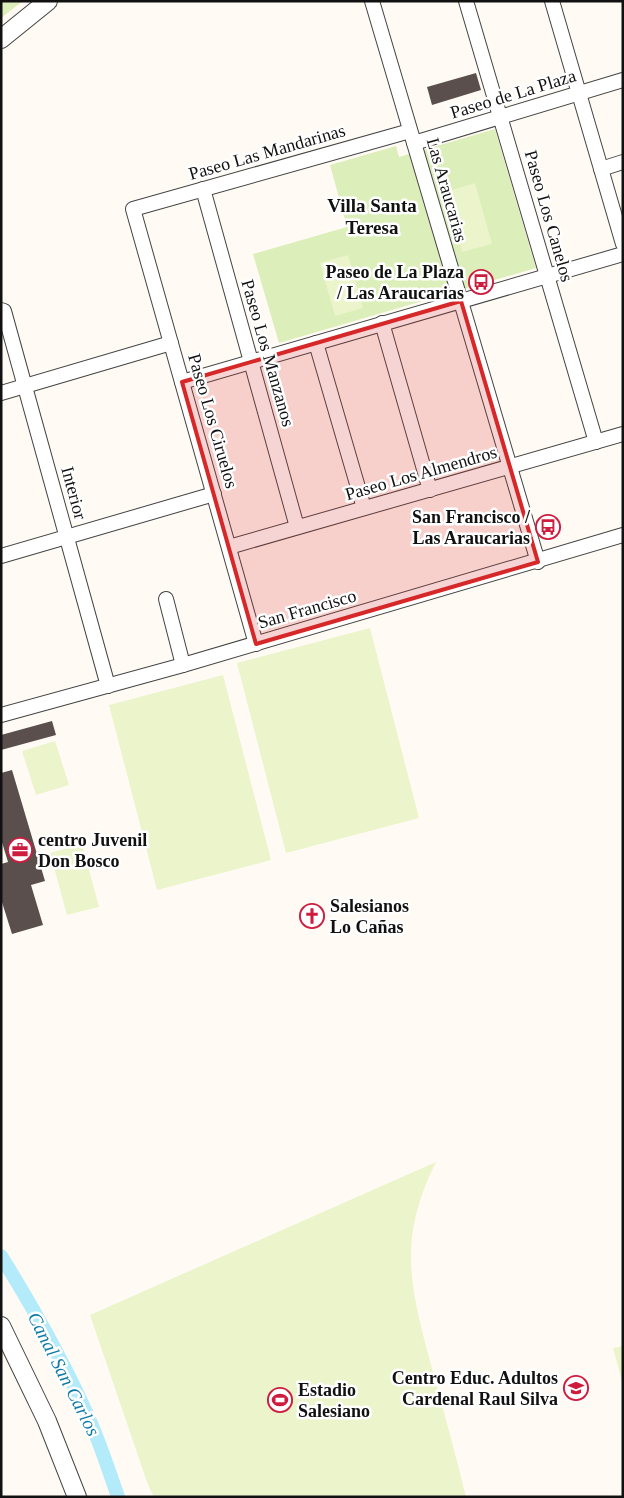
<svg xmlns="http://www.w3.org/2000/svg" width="624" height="1498" font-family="'Times New Roman',serif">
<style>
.green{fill:#dceeb9}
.pitch{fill:#ecf4cc}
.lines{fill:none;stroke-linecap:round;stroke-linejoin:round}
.canal{stroke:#b4ebfb;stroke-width:14}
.building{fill:#5a4f4c}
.minor-casing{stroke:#444;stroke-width:16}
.tertiary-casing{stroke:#444;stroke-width:20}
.minor{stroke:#fff;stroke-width:14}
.tertiary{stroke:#fff;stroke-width:18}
.marked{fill:#d62828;fill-opacity:0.2;stroke:#d62828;stroke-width:4;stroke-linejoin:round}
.labels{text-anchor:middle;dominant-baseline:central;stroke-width:5;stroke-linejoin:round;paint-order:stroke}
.street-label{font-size:18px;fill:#111;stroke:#fff}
.poi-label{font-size:18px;font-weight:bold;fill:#111;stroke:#fff;text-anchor:end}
.neighbourhood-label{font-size:19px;font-weight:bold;fill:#111;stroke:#fff}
.water-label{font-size:19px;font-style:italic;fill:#0e7aa6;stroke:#fff}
</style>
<rect width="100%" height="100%" fill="#fffbf4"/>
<g class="green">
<path d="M1,1H23L1,18Z"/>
<path d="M495,129L536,268L279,343L253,254L347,227L330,165L396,146L399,157Z"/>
</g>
<g class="pitch">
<path d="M475,183L492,244L462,252L445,192Z"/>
<path d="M348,255L363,308L335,316L320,263Z"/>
<path d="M370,628L419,818L286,853L237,663Z"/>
<path d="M223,675L271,860L157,890L109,705Z"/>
<path d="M55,741L69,785L36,795L22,751Z"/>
<path d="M82,844L99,907L67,915L50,853Z"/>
<path d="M436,1162C395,1244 412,1293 434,1376C445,1416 456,1456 466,1497H154L148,1485L90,1315Z"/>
<path d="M623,1346V1385L613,1348Z"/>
</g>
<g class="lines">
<path class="canal" d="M1,1256C34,1309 65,1364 90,1421C101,1446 109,1471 118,1497"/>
</g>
<g class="building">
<path d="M476,73L481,90L432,105L427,87Z"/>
<path d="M52,721L56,735L1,750V735Z"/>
<path d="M12,770L45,881L31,885L43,925L12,934L1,899V864L8,862L1,839V773Z"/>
</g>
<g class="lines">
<defs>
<g id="minor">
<path d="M372,1L538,562"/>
<path d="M466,1L596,442"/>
<path d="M552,1L623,244"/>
<path d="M414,143L623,80"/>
<path d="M601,169L623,162"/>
<path d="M203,189L297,527"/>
<path d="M1,310L4,311L108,686"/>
<path d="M382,323L430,490"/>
<path d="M316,343L364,508"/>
<path d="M182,382L623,254"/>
<path d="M1,393L171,343"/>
<path d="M229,547L623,434"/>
<path d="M1,556L214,494"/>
<path d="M166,599L183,665"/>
<path d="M256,644L133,209L410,131"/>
<path d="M1,715L183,665L623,535"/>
</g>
<g id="tertiary">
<path d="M1,39L48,1"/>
<path d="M1,1326L47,1421L77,1497"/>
</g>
</defs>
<use href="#minor" class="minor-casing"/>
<use href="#tertiary" class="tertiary-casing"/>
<use href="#minor" class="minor"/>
<use href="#tertiary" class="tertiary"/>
</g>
<path class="marked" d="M461,301L538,562L256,644L182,382Z"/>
<defs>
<symbol id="bus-ring" viewBox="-11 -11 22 22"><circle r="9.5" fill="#fff" stroke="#cd1c3e" stroke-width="1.5"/><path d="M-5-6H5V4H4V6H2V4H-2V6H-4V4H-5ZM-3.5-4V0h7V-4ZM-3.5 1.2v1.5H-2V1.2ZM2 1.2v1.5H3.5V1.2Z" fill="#cd1c3e"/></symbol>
<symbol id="office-ring" viewBox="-11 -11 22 22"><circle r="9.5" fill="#fff" stroke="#cd1c3e" stroke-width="1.5"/><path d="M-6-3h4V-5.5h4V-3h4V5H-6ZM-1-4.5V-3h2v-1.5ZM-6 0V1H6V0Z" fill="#cd1c3e"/></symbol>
<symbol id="church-ring" viewBox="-11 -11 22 22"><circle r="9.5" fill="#fff" stroke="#cd1c3e" stroke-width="1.5"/><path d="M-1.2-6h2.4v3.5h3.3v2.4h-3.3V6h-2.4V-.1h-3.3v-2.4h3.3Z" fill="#cd1c3e"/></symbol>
<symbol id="school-ring" viewBox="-11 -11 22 22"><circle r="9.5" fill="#fff" stroke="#cd1c3e" stroke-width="1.5"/><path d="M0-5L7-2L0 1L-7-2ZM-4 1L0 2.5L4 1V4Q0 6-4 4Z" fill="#cd1c3e"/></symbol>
<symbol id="stadium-ring" viewBox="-11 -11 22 22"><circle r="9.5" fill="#fff" stroke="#cd1c3e" stroke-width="1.5"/><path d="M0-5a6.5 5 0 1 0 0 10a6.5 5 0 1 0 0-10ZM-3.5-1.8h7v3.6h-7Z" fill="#cd1c3e"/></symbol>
</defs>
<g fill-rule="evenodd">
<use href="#bus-ring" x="467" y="268" width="28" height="28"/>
<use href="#bus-ring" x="534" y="513" width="28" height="28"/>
<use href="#office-ring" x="6" y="836" width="28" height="28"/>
<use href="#church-ring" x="298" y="902" width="28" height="28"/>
<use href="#school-ring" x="562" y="1374" width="28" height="28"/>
<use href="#stadium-ring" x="266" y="1386" width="28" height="28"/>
</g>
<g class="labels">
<g class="street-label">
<text transform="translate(513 94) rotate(-17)">Paseo de La Plaza</text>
<text transform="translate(267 152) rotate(-16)">Paseo Las Mandarinas</text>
<text transform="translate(447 190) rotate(74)">Las Araucarias</text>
<text transform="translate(549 216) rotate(74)">Paseo Los Canelos</text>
<text transform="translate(268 353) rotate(74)">Paseo Los Manzanos</text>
<text transform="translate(213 421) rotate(74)">Paseo Los Ciruelos</text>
<text transform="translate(421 473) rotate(-16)">Paseo Los Almendros</text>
<text transform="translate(74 493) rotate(75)">Interior</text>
<text transform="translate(307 609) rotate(-16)">San Francisco</text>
</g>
<g class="poi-label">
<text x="464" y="272">Paseo de La Plaza<tspan x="464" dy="21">/ Las Araucarias</tspan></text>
<text x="530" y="517">San Francisco /<tspan x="530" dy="21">Las Araucarias</tspan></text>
<text x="38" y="840" text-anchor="start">centro Juvenil<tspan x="38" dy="21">Don Bosco</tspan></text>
<text x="330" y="906" text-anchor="start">Salesianos<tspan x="330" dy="21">Lo Cañas</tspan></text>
<text x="558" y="1378">Centro Educ. Adultos<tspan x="558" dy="21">Cardenal Raul Silva</tspan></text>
<text x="298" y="1390" text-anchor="start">Estadio<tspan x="298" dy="21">Salesiano</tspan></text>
</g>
<g class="neighbourhood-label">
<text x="372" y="205">Villa Santa<tspan x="372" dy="22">Teresa</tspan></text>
</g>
<g class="water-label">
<text transform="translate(64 1374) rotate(63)">Canal San Carlos</text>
</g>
</g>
<rect width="624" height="1498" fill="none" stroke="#111111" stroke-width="5"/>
</svg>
